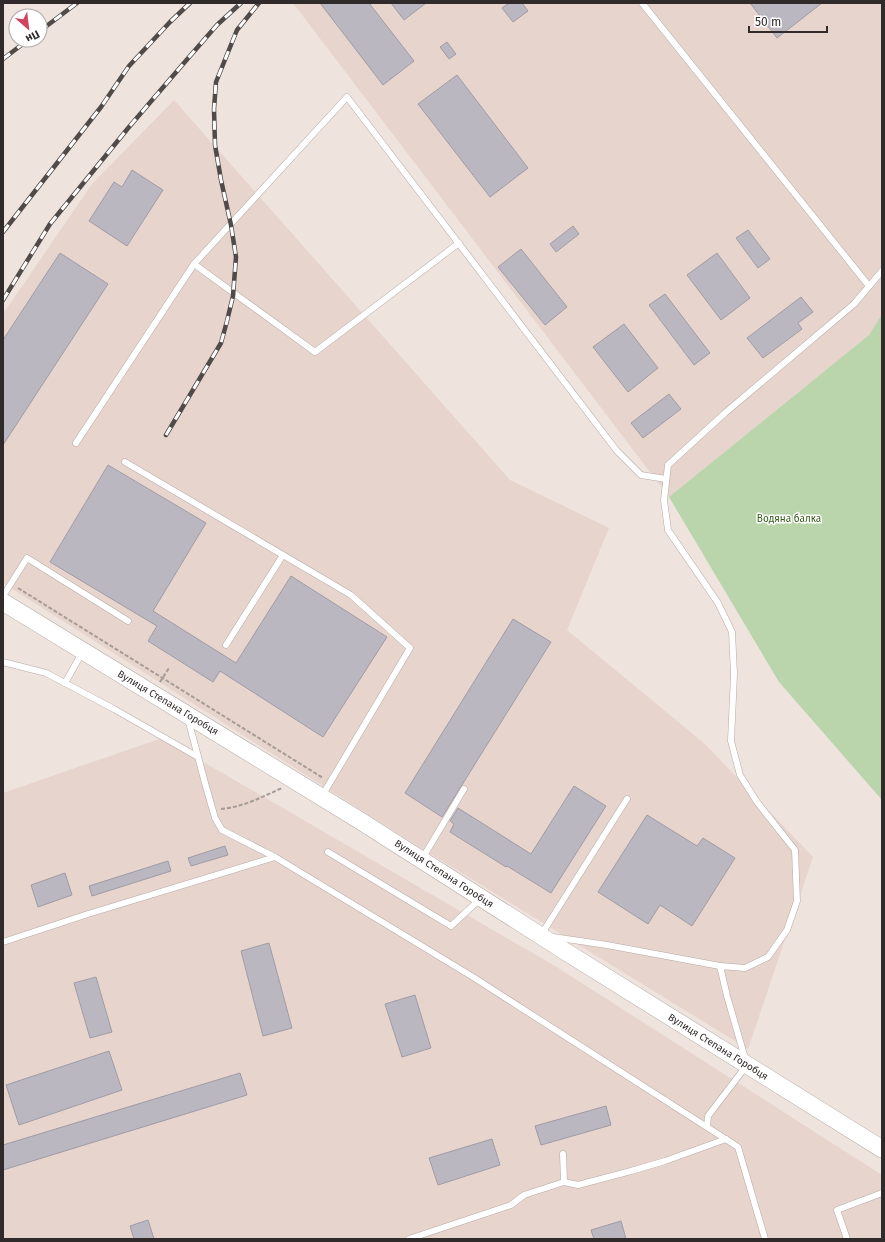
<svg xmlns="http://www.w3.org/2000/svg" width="885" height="1242" font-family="'Fira Sans',sans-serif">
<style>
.built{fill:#e7d4cd}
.green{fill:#bad5ac}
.building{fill:#bbb7c1;stroke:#9f9ca5}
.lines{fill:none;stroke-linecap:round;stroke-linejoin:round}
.lane-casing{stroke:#b5aaa6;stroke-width:7}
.secondary-casing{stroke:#b5aaa6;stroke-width:18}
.path{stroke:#a59c98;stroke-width:2;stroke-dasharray:4 2;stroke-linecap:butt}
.lane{stroke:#fff;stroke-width:6}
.secondary{stroke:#fff;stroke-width:17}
.rail-casing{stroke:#504a48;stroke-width:4.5}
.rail{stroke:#fff;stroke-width:3;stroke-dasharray:9;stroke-linecap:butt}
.labels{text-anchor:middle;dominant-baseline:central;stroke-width:3;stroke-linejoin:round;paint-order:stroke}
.park-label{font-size:10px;fill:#355d19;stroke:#fff}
.street-label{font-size:10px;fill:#302b2a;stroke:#fff}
</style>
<rect width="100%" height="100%" fill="#efe3de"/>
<g class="built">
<path d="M293,3H882V314L869,335L669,497Z"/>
<path d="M174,100L510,480L609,528L567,630L705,744L813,857L748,1049L421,848L3,583V314L92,184Z"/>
<path d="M162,738L555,966L882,1175V1239H3V793Z"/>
</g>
<path class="green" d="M882,314V800L779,682L669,497L869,335Z"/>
<g class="building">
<path d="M320,3H369L414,61L383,85Z"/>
<path d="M391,3H426L404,20Z"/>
<path d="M509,3H522L528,11L513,22L502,8Z"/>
<path d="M750,3H822L777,38Z"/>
<path d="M447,42L456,54L449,59L440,47Z"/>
<path d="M457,75L528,168L490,197L418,104Z"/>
<path d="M132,170L163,190L127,246L89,221L114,182L122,187Z"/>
<path d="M573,226L579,234L556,252L550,244Z"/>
<path d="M748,230L770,259L758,268L736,238Z"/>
<path d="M521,249L567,307L545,325L498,267Z"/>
<path d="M60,253L108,284L3,445V340Z"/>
<path d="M717,253L750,298L721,320L687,275Z"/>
<path d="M665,294L710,353L694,365L649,305Z"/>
<path d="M801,297L813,312L798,323L802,329L763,358L747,338Z"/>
<path d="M624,324L658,368L628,392L593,347Z"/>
<path d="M669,394L681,409L643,438L631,423Z"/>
<path d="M108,465L206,523L153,611L236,663L291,576L387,637L323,737L220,671L213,682L148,641L157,626L50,562Z"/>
<path d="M513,619L551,642L442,817L405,793Z"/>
<path d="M574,786L606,806L551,893L507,866L506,867L450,832L454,824L450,821L458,808L531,854Z"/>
<path d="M647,815L697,846L703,838L735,858L692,926L660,905L648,924L598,892Z"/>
<path d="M225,846L228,855L191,866L188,858Z"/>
<path d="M168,861L171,871L92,896L89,886Z"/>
<path d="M65,873L72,895L38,907L31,885Z"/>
<path d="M269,943L292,1028L263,1036L241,951Z"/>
<path d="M96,977L112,1032L90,1038L74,983Z"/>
<path d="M415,995L431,1048L402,1057L385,1004Z"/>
<path d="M109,1051L122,1090L19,1125L6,1085Z"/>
<path d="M240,1073L247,1095L3,1170V1145Z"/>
<path d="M606,1106L611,1125L541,1145L535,1126Z"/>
<path d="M492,1139L500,1165L438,1185L429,1158Z"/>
<path d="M148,1220L154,1239H134L130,1226Z"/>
<path d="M621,1221L626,1239H594L591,1230Z"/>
</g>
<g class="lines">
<defs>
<g id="lane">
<path d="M642,3L869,286"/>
<path d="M459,243L315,352L194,264L347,97L617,451L641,475L666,479"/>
<path d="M76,443L194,264"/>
<path d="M125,462L351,595L410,648L322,796"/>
<path d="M3,596L27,558L128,621"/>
<path d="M226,645L283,555"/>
<path d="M3,662L46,673L114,709L198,757"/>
<path d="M65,683L83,651"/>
<path d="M188,719L205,783L215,818L222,830L275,857"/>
<path d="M328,852L451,926L480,899"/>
<path d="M422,859L464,789"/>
<path d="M541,935L627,799"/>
<path d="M553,937L607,945L720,966"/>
<path d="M3,942L88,914L275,857L473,977L738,1147L765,1239"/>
<path d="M707,1126L708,1116L747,1065L727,996L720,966L745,968L768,957L787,930L797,901L795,850L757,802L740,775L731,741L734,674L732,632L718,603L668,530L664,500L668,465L725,413L854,304L882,271"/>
<path d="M564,1182L578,1185L631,1171L665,1161L726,1139"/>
<path d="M409,1239L511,1205L524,1195L564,1182L563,1154"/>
<path d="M847,1239L837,1210L882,1193"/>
</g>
<path id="secondary" d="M3,602L359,820L563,950L882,1149"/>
</defs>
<use href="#lane" class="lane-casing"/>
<use href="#secondary" class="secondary-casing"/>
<g class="path">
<path d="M18,588L323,778"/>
<path d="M160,682L169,668"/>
<path d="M221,809C243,807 262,797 282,788"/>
</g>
<use href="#lane" class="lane"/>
<use href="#secondary" class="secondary"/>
<defs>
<g id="rail">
<path d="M40,31L77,3"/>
<path d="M3,59L28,40"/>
<path d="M3,232L101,107L129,66L170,22L190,3"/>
<path d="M3,300L50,224L129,127L190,56L217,25L241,3"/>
<path d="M166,435L221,343L227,321L233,296L236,257L231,225L221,180L215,145L214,109L216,82L237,30L259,3"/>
</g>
</defs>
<use href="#rail" class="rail-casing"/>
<use href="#rail" class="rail"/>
</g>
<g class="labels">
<g class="park-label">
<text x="789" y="519">Водяна балка</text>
</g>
<g class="street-label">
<text transform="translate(168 703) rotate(31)">Вулиця Степана Горобця</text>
<text transform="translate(444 874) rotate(33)">Вулиця Степана Горобця</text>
<text transform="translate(718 1047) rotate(32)">Вулиця Степана Горобця</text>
</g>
</g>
<rect width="885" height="1242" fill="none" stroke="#302b2a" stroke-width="8"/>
<g transform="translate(28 28) rotate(152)"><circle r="19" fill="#ffffff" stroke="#acaaaa"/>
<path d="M0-3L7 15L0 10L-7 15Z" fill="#d34361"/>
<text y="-6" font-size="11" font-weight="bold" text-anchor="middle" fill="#302b2a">Пн</text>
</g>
<path d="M749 26v6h78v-6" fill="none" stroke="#302b2a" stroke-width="2"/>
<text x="755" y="26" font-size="12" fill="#302b2a" stroke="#ffffff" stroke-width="3" paint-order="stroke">50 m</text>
</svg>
